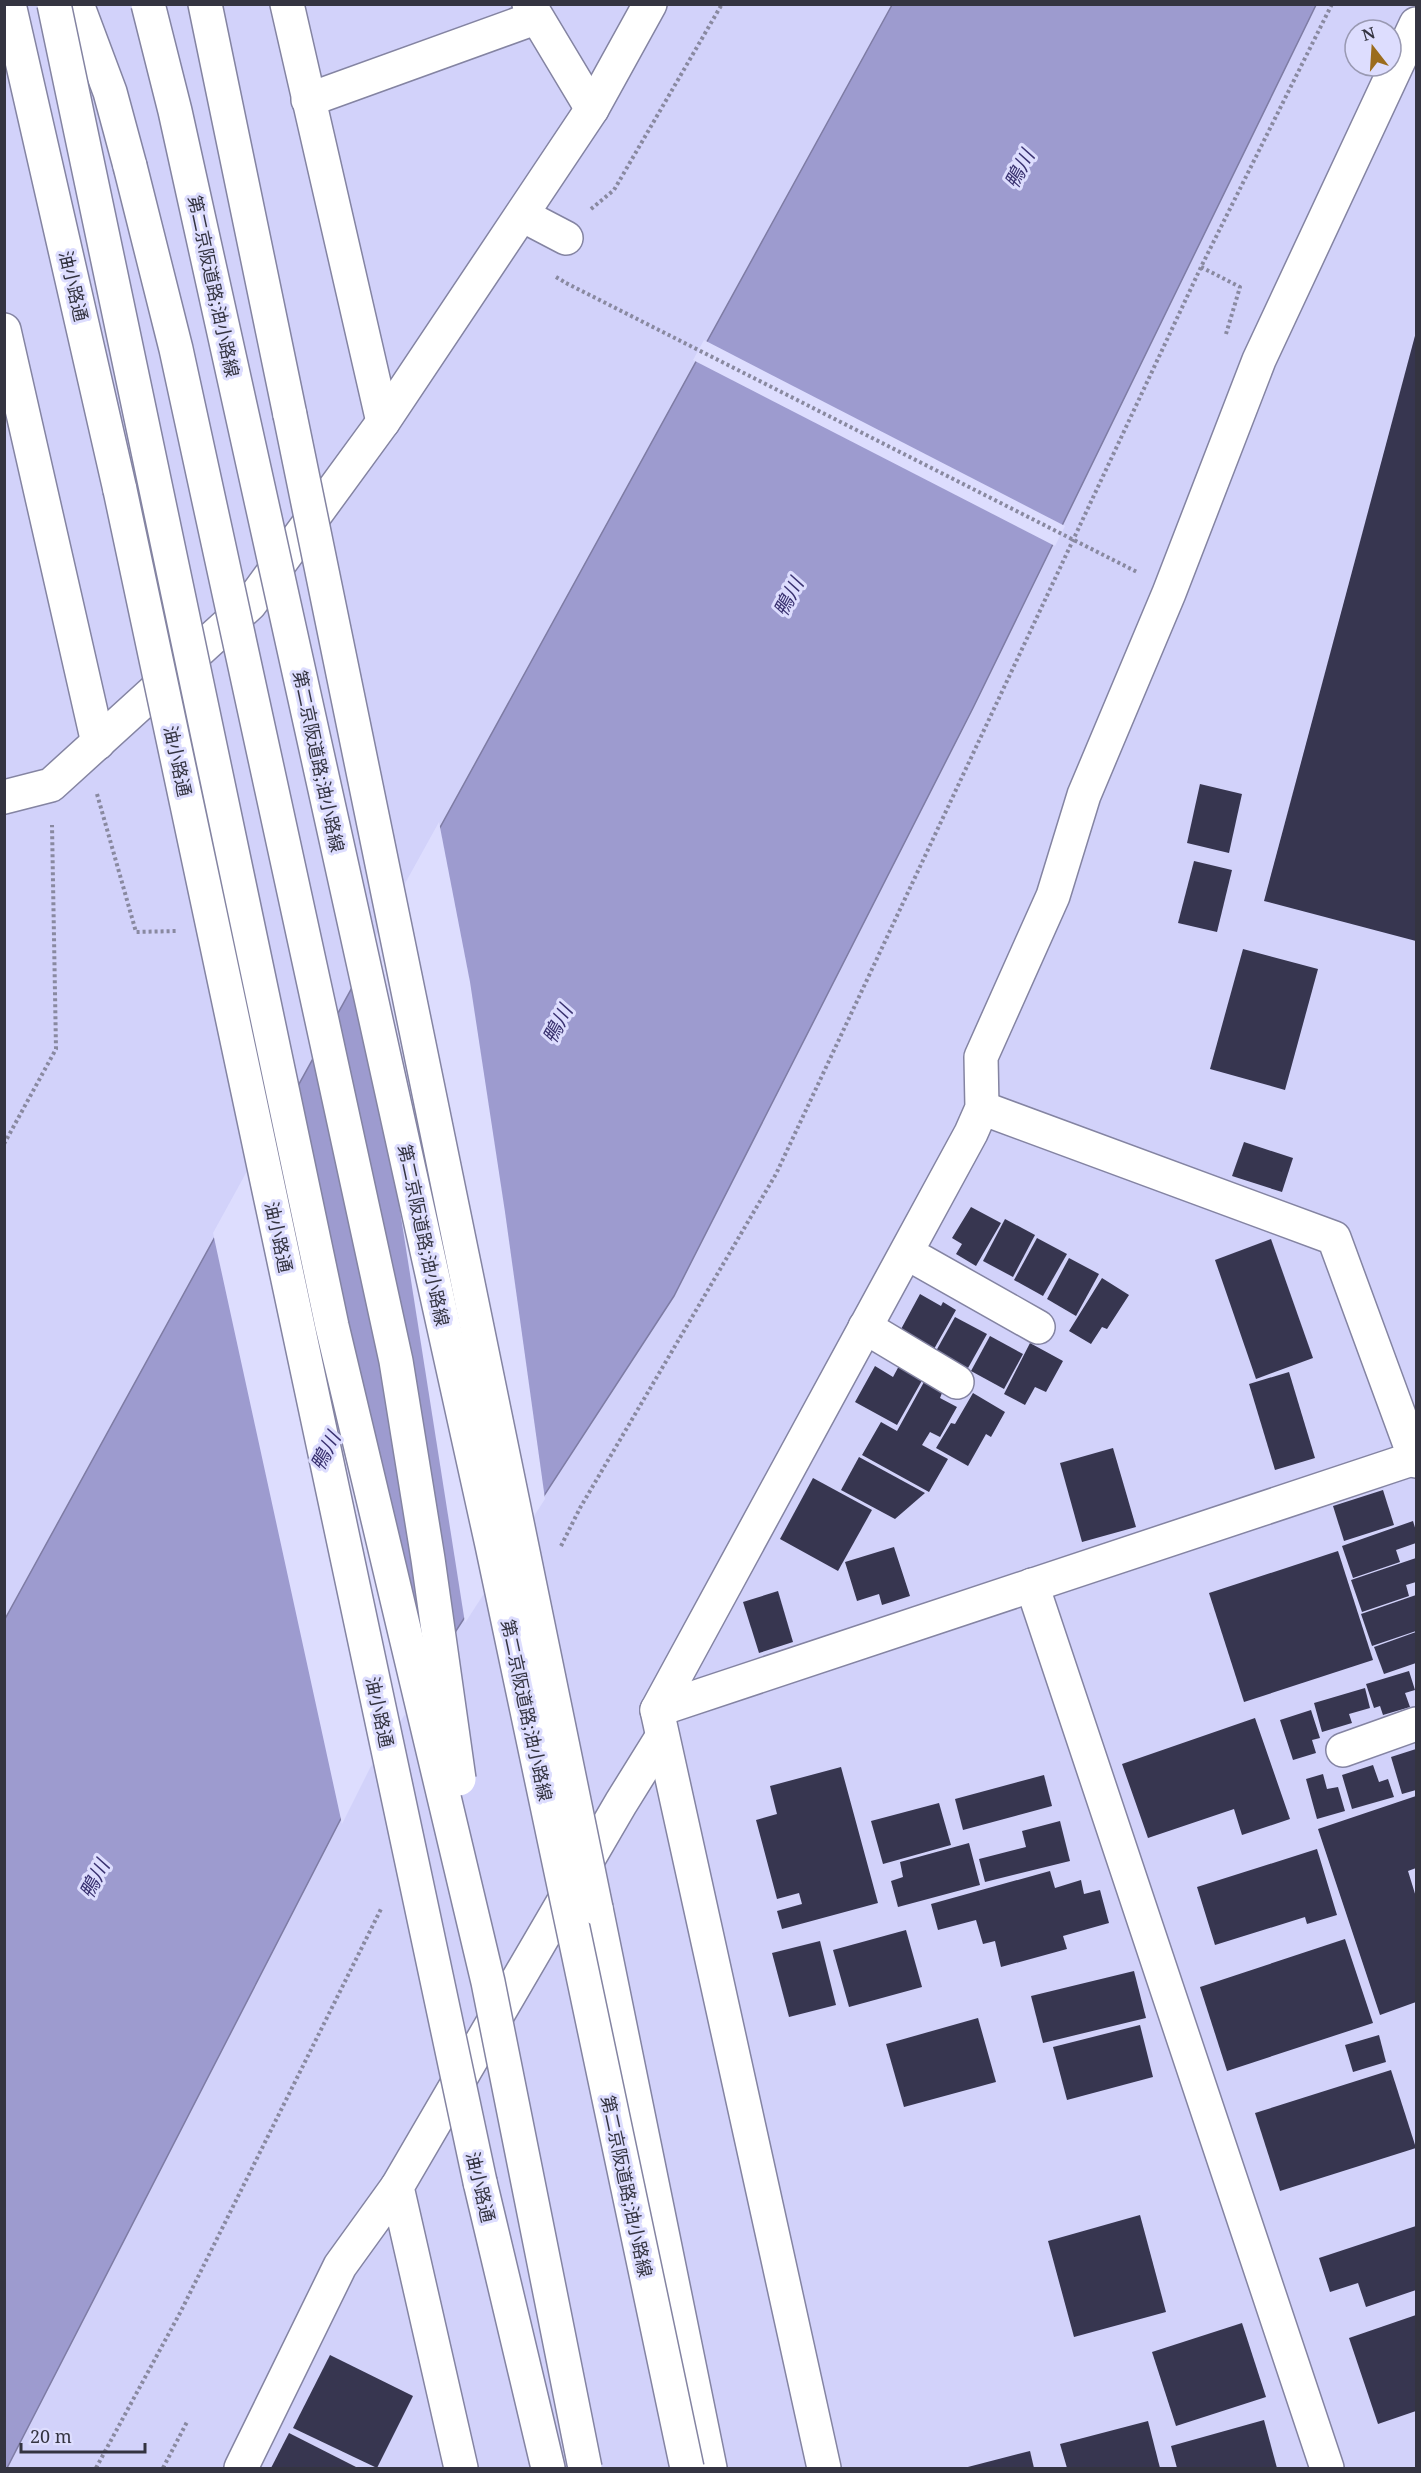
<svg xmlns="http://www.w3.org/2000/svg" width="1421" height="2473" font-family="'Noto Serif','Noto Sans JP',serif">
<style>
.built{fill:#d2d2fa;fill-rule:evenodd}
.water{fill:#9d9bcf;stroke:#7e7ca4;stroke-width:1.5}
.pier{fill:#ddddfe}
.building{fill:#373650}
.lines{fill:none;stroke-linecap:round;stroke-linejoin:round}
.minor-casing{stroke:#8484a2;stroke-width:36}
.highway-casing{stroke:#8484a2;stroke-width:36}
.path{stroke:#8989a0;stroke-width:4;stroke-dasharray:3 3;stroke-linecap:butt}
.minor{stroke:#fff;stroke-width:33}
.highway{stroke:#fff;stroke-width:33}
.minor-bridge-casing{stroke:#8484a2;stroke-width:36;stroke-linecap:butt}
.highway-bridge-casing{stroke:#8484a2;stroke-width:36;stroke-linecap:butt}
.path-bridge{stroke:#8989a0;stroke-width:4;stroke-dasharray:3 3;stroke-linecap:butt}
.minor-bridge{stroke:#fff;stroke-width:33}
.highway-bridge{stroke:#fff;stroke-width:33}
.labels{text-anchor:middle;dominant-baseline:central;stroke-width:6;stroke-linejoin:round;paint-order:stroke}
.street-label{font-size:18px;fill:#343441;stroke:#ddddfe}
.water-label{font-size:20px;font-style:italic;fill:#3a3271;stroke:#ddddfe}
</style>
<rect width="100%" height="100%" fill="#ddddfe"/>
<path class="built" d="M5,5H1416V2468H5ZM1355,30H1391V66H1355Z"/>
<path class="water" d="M892,5H1316L973,708L674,1296L368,1766L7,2468H5V1619Z"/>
<g class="pier">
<path d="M704,340L1065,526L1055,546L693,360Z"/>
<path d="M439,822L470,982L505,1212L545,1499L465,1623L361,963Z"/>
<path d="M280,1111L415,1699L370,1768L342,1824L213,1233Z"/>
</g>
<g class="building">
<path d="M1416,332V941L1264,901Z"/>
<path d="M1200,784L1242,794L1229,853L1187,843Z"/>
<path d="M1194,861L1232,870L1217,932L1178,923Z"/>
<path d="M1243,949L1318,969L1285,1090L1210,1069Z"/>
<path d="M1244,1142L1293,1158L1282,1192L1232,1176Z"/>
<path d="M971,1207L1001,1223L976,1266L956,1254L962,1244L952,1238Z"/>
<path d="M1005,1219L1035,1235L1013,1277L983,1261Z"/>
<path d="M1037,1238L1067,1254L1043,1296L1014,1280Z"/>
<path d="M1271,1239L1313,1358L1256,1379L1215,1260Z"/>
<path d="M1069,1258L1099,1274L1076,1316L1047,1299Z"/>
<path d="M1102,1278L1129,1295L1107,1329L1102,1327L1091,1344L1069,1331Z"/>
<path d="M920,1294L941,1306L943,1302L956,1310L934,1349L900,1331Z"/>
<path d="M955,1317L987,1334L968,1368L936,1351Z"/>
<path d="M990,1336L1023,1354L1004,1389L971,1371Z"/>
<path d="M1030,1343L1063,1361L1046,1392L1035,1387L1025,1405L1004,1394Z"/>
<path d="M900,1364L924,1377L897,1425L855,1402L875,1366L893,1377Z"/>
<path d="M1289,1372L1315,1458L1275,1470L1249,1384Z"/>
<path d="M924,1382L942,1393L940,1398L957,1407L940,1437L930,1432L922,1445L948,1459L929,1492L862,1455L881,1422L897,1431Z"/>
<path d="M973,1393L1005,1412L991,1437L986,1434L968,1466L936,1448L951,1423L955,1424Z"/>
<path d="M1113,1448L1136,1527L1082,1542L1060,1463Z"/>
<path d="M859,1457L925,1493L895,1519L841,1490Z"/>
<path d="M813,1478L872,1510L838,1571L780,1539Z"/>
<path d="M1383,1490L1394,1525L1344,1541L1333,1506Z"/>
<path d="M1413,1521L1416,1531V1543L1396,1550L1400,1562L1353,1578L1342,1546Z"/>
<path d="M894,1547L910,1596L882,1605L879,1594L857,1601L845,1562Z"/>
<path d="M1338,1551L1373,1660L1244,1702L1209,1593Z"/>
<path d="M1416,1558V1582L1406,1585L1409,1596L1362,1612L1351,1580Z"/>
<path d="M778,1591L793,1642L759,1653L743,1602Z"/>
<path d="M1416,1595V1631L1372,1646L1361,1614Z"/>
<path d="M1416,1632V1663L1384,1674L1374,1647Z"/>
<path d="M1409,1671L1415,1690L1405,1693L1410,1707L1383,1715L1380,1706L1374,1708L1366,1684Z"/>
<path d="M1365,1688L1370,1708L1349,1714L1352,1723L1322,1732L1314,1703Z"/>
<path d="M1311,1710L1320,1738L1312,1740L1316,1753L1293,1760L1280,1720Z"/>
<path d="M1255,1718L1290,1819L1242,1835L1234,1809L1148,1838L1122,1764Z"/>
<path d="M1416,1749V1790L1402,1794L1391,1757Z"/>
<path d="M1373,1765L1379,1782L1388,1779L1394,1797L1352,1809L1342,1775Z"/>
<path d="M841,1767L878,1903L782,1929L777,1911L802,1904L799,1893L777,1899L756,1820L777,1814L770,1786Z"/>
<path d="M1323,1774L1327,1789L1338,1787L1345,1811L1317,1819L1306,1779Z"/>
<path d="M1044,1775L1052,1806L963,1830L955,1799Z"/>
<path d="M1416,1796V1868L1408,1871L1416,1897V2002L1380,2015L1318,1829Z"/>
<path d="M939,1803L951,1845L883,1864L871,1821Z"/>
<path d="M1060,1821L1070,1861L985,1882L979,1859L1026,1847L1022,1831Z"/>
<path d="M969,1843L980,1885L898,1907L891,1881L903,1877L900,1862Z"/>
<path d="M1317,1849L1337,1915L1307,1924L1305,1917L1215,1945L1197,1887Z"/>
<path d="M1050,1871L1055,1888L1081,1880L1084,1894L1100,1890L1109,1923L1063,1936L1067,1949L1001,1967L995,1941L983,1944L976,1920L938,1930L931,1904Z"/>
<path d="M906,1930L922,1987L849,2007L833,1950Z"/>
<path d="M1345,1939L1373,2023L1227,2071L1200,1987Z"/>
<path d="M820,1941L836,2005L789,2017L772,1953Z"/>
<path d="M1134,1971L1146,2018L1043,2043L1031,1996Z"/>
<path d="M978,2018L996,2082L904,2107L886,2044Z"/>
<path d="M1140,2025L1153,2077L1067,2100L1053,2047Z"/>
<path d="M1379,2035L1386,2062L1353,2072L1345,2045Z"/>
<path d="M1391,2070L1416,2148L1280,2191L1255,2113Z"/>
<path d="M1140,2215L1166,2312L1074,2337L1048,2241Z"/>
<path d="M1416,2226V2290L1366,2307L1358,2283L1330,2292L1319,2258Z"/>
<path d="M1416,2315V2411L1378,2424L1349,2338Z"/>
<path d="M1242,2323L1266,2397L1176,2426L1152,2352Z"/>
<path d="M330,2355L413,2396L377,2468L293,2428Z"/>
<path d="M1264,2420L1277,2468H1177L1171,2446Z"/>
<path d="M1148,2421L1160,2468H1067L1060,2444Z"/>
<path d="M289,2433L358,2468H271Z"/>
<path d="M1030,2451L1034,2468H964Z"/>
</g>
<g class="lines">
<defs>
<g id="minor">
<path d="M9,4L120,490"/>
<path d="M205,4L290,415"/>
<path d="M287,4L383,422"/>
<path d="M529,4L592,109"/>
<path d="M308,100L535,18"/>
<path d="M522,215L566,238"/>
<path d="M4,330L98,743"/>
<path d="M4,797L51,785L250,604L383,422L592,109L650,4"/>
<path d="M982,1108L1334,1238L1416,1461"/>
<path d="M907,1253L1038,1327"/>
<path d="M865,1327L957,1382"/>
<path d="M1032,1585L1327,2468"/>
<path d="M657,1710L1415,1458"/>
<path d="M1343,1750L1416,1724"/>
<path d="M596,1908L710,2468"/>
<path d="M480,2182L548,2468"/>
<path d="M241,2468L340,2266L397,2187"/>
<path d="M461,2468L397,2187L621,1803L662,1737"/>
<path d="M824,2468L657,1710L971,1133L982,1108L981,1057L1053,896L1084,795L1169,593L1259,360L1416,24"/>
</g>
<path id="highway" d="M77,4L110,92L130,166"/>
</defs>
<use href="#minor" class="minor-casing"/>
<use href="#highway" class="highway-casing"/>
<g class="path">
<path d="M591,209L614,190L722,4"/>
<path d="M1201,267L1240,287L1226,334"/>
<path d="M556,277L566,283"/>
<path d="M97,794L136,932L177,931"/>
<path d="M4,1144L56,1049L52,825"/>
<path d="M561,1546L580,1508L776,1174L1201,267L1332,4"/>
<path d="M96,2468L181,2311L382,1907"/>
<path d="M163,2468L187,2422"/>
</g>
<use href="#minor" class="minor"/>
<use href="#highway" class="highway"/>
<defs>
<g id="minor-bridge">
<path d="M290,415L596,1908"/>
<path d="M120,490L480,2182"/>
</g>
<g id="highway-bridge">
<path d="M54,4L332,1326L488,1982L585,2468"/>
<path d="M148,4L175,111L492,1545L687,2468"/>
<path d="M130,166L176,349L396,1361L428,1559L459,1779"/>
</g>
</defs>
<use href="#minor-bridge" class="minor-bridge-casing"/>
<use href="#highway-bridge" class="highway-bridge-casing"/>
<path class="path-bridge" d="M566,283L1137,572"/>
<use href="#minor-bridge" class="minor-bridge"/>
<use href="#highway-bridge" class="highway-bridge"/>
</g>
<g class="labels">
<g class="street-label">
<text transform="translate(74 286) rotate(77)">油小路通</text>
<text transform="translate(214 286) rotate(78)">第二京阪道路;油小路線</text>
<text transform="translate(178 761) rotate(78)">油小路通</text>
<text transform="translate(319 761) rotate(78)">第二京阪道路;油小路線</text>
<text transform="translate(424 1235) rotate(78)">第二京阪道路;油小路線</text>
<text transform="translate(279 1237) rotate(78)">油小路通</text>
<text transform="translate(527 1710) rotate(78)">第二京阪道路;油小路線</text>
<text transform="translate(380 1712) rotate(78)">油小路通</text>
<text transform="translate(627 2186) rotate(78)">第二京阪道路;油小路線</text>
<text transform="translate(481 2187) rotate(77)">油小路通</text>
</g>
<g class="water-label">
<text transform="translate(1019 169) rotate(-62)">鴨川</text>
<text transform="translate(788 597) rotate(-62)">鴨川</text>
<text transform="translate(557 1024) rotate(-62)">鴨川</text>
<text transform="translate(325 1451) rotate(-62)">鴨川</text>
<text transform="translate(94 1879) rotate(-62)">鴨川</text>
</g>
</g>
<rect width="1421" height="2473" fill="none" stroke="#343441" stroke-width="12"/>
<g transform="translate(1373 48) rotate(343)"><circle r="28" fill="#ddddfe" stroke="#9999b2" stroke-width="1.5"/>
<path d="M0-4.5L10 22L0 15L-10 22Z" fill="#9b6c1d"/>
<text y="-9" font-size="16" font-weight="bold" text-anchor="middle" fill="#343441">N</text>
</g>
<path d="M21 2443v9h124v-9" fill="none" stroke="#343441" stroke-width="3"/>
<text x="30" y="2443" font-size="18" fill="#343441" stroke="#ddddfe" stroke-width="4.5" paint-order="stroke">20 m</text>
</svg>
